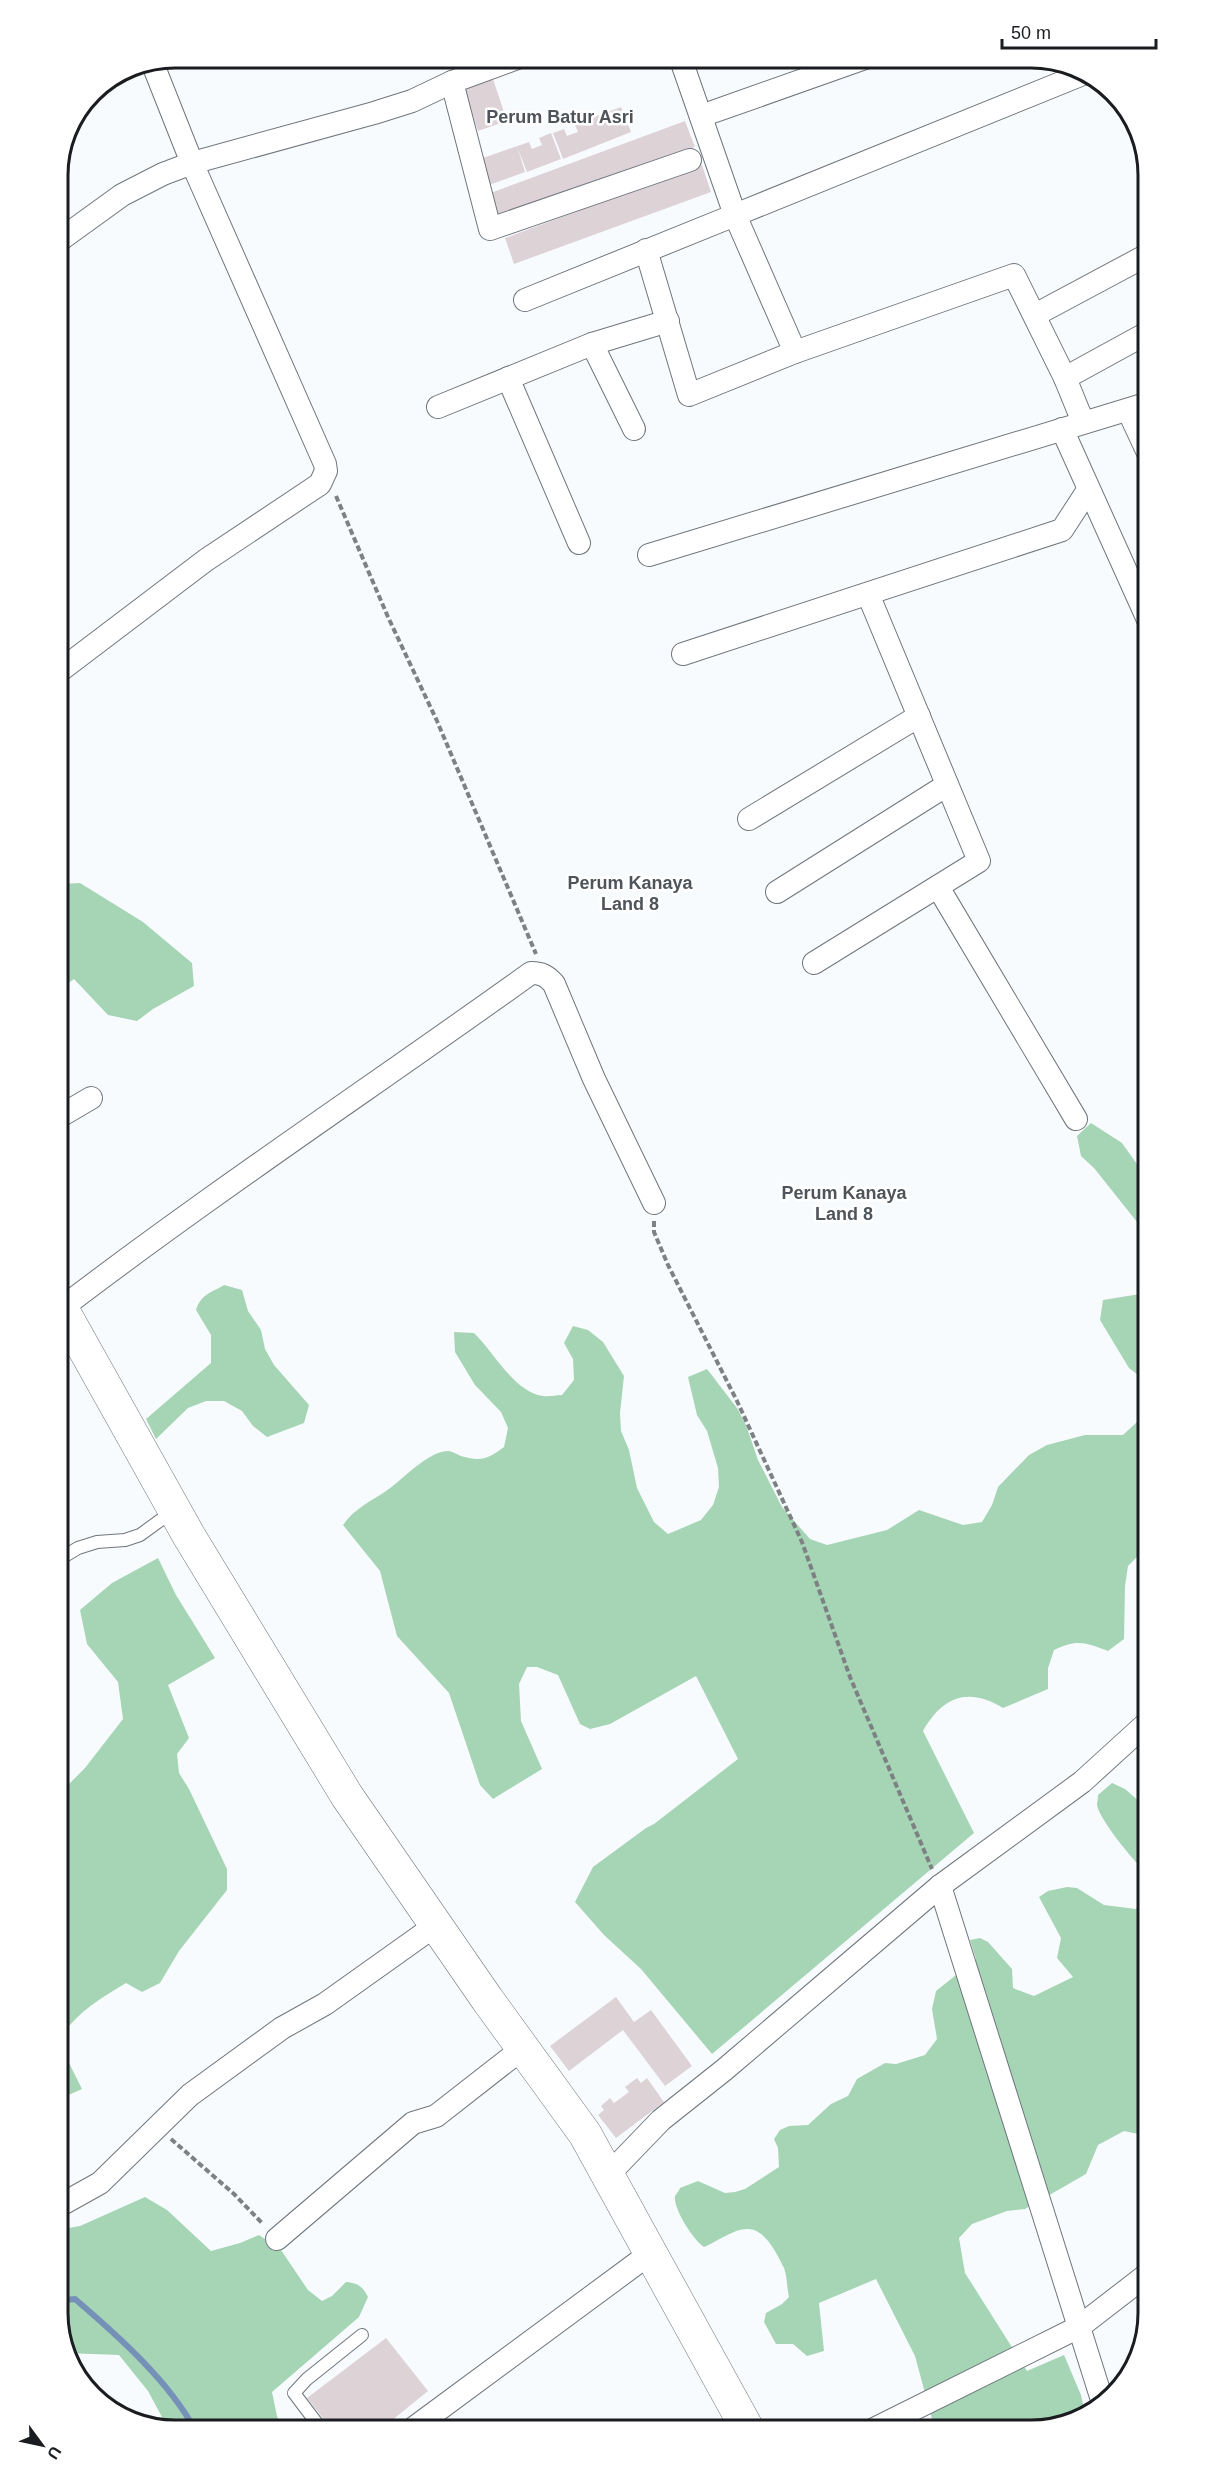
<svg xmlns="http://www.w3.org/2000/svg" width="1206" height="2487" font-family="Arial,sans-serif">
<style>
.green{fill:#a5d5b5}
.lines{fill:none;stroke-linecap:round;stroke-linejoin:round}
.stream{stroke:#7691b8;stroke-width:6}
.building{fill:#ddd3d7}
.service-casing{stroke:#6f767c;stroke-width:14}
.minor-casing{stroke:#6f767c;stroke-width:24}
.secondary-casing{stroke:#6f767c;stroke-width:34}
.path{stroke:#7e8184;stroke-width:4;stroke-dasharray:6 3;stroke-linecap:butt}
.service{stroke:#fff;stroke-width:12}
.minor{stroke:#fff;stroke-width:22}
.secondary{stroke:#fff;stroke-width:33}
.labels{text-anchor:middle;dominant-baseline:central;stroke-width:5;stroke-linejoin:round;paint-order:stroke}
.neighbourhood-label{font-size:18px;font-weight:bold;fill:#4e5459;stroke:#fff}
.rim{fill:none;stroke:#1a1c1f;stroke-width:3}
</style>
<rect width="100%" height="100%" fill="#f8fbfe"/>
<g class="green">
<path d="M80,883L143,922L192,963L194,986L153,1009L137,1021L108,1015L74,979L57,991V888L61,884Z"/>
<path d="M1091,1123L1122,1143L1149,1181V1237L1094,1168L1081,1156L1077,1136Z"/>
<path d="M224,1285L242,1290L248,1311L261,1330L265,1349L274,1365L309,1405L304,1423L267,1437L253,1426L242,1411L224,1401H206L188,1408L156,1439L146,1419L211,1363V1335L196,1310C201,1294 211,1293 224,1285Z"/>
<path d="M1140,1294L1149,1300V1545L1128,1566L1125,1586L1124,1639L1108,1651C1085,1642 1076,1639 1054,1650L1048,1668V1689L1003,1708C968,1687 943,1696 923,1731L974,1833L712,2054L641,1969L604,1935L575,1902L593,1867L646,1828L654,1824L738,1759L696,1676L610,1724L590,1729L580,1724L558,1675L537,1667H527L519,1684L521,1721L542,1769L493,1799L480,1785L449,1693L397,1636L380,1571L343,1525C355,1508 370,1502 386,1491C403,1480 426,1452 448,1451C452,1451 458,1455 461,1456C481,1462 488,1459 504,1447L508,1428L501,1412L475,1385L455,1352L454,1332L474,1333C494,1352 513,1391 543,1396C549,1397 556,1395 562,1395L574,1380L573,1359L564,1343L573,1326L588,1330L603,1342L624,1376L620,1413L621,1431L629,1450L637,1488L654,1522L668,1534L701,1520L713,1505L719,1487L718,1468L707,1431L697,1415L688,1377L707,1369L737,1408L746,1425L758,1460L782,1507L810,1539L827,1545L887,1530L919,1510L963,1525L982,1522L992,1505L998,1487L1029,1455L1047,1445L1085,1435H1123L1137,1422L1143,1379L1129,1368L1100,1320L1103,1300Z"/>
<path d="M158,1558L176,1595L215,1658L168,1685L189,1738L177,1754L179,1773L189,1789L227,1869V1890L179,1951L160,1983L142,1992L126,1983C101,1998 79,2011 62,2035L65,2055L82,2089L57,2100V1796L85,1768L123,1719L118,1682L87,1644L80,1610L112,1583Z"/>
<path d="M1112,1783L1125,1789L1149,1810V1875C1137,1866 1099,1819 1097,1805C1097,1802 1098,1799 1098,1795Z"/>
<path d="M1067,1887L1077,1888L1104,1905L1136,1909L1149,1893V2132L1143,2135L1124,2131L1098,2145L1086,2174L1025,2209L1007,2211L972,2224L959,2238L965,2273L1027,2371L1064,2355L1081,2395L1085,2414C1056,2437 973,2430 935,2430L915,2356L876,2279L819,2303L824,2351L807,2356L793,2344H776L764,2322L766,2313L782,2304L789,2297C787,2288 787,2276 784,2268C777,2254 765,2228 747,2229C733,2229 717,2242 704,2247C694,2241 673,2209 675,2196C676,2195 680,2189 680,2188L698,2181L725,2193L735,2192L745,2189L779,2167L778,2148L774,2139L780,2130L789,2126L808,2125L831,2104L848,2096L857,2079L885,2063L896,2064L925,2055L937,2039L932,2009L936,1991L976,1959L970,1940L980,1938L988,1942L1012,1969L1013,1988L1034,1996L1073,1977L1057,1958L1061,1938L1039,1897L1048,1891Z"/>
<path d="M145,2197L167,2210L211,2251L240,2243L259,2235L281,2250L308,2290L322,2301L332,2296L346,2282C358,2283 362,2286 368,2297L359,2317L272,2392L277,2416L283,2430H169L148,2391L119,2355L65,2353L57,2312V2230L80,2226Z"/>
</g>
<g class="lines">
<path class="stream" d="M57,2301L75,2299C117,2335 169,2381 195,2430"/>
</g>
<g class="building">
<path d="M493,79L507,121L478,131L464,90Z"/>
<path d="M621,107L631,132L563,159L553,133L564,129L567,136L572,134L578,132L575,125L599,115L602,123L612,118L610,111Z"/>
<path d="M685,121L695,147L497,220L488,194Z"/>
<path d="M551,133L561,159L527,172L518,149L525,172L489,185L480,159L529,142L532,149L542,145L539,138Z"/>
<path d="M702,165L711,192L514,264L505,238Z"/>
<path d="M616,1997L634,2022L651,2010L692,2066L665,2086L623,2030L569,2071L550,2046Z"/>
<path d="M637,2078L641,2083L647,2078L664,2102L616,2138L598,2115L604,2110L601,2106L610,2098L614,2103L629,2092L625,2087Z"/>
<path d="M386,2338L428,2391L380,2430H332L307,2398Z"/>
</g>
<g class="lines">
<defs>
<g id="service">
<path d="M63,1557L78,1548L97,1542L125,1540L140,1535L173,1511"/>
<path d="M322,2430L294,2393L307,2379L362,2335"/>
</g>
<g id="minor">
<path d="M452,82L490,229L690,160"/>
<path d="M701,116L868,57"/>
<path d="M57,242L122,195L163,174L192,163L374,113L412,101L452,82L520,57"/>
<path d="M646,250L689,395L795,352L1014,275L1065,378L1083,422"/>
<path d="M525,300L735,215L680,57"/>
<path d="M1035,315L1149,254"/>
<path d="M592,344L634,429"/>
<path d="M795,352L735,215L1083,74"/>
<path d="M508,378L579,543"/>
<path d="M1065,378L1149,332"/>
<path d="M438,407L592,344L668,321"/>
<path d="M1128,410L1149,455"/>
<path d="M1062,429L1149,622"/>
<path d="M649,555L1149,403"/>
<path d="M683,654L1062,530L1088,490"/>
<path d="M57,673L206,560L320,484L326,471L325,464L192,163L152,62"/>
<path d="M749,819L919,716"/>
<path d="M938,887L1076,1119"/>
<path d="M777,892L947,785"/>
<path d="M814,963L979,861L868,594"/>
<path d="M57,1118L91,1098"/>
<path d="M63,1307C215,1191 375,1085 531,973C542,973 547,976 554,984L594,1079L654,1203"/>
<path d="M940,1886L1102,2400"/>
<path d="M609,2174L661,2120L724,2070L940,1886L1082,1782L1149,1721"/>
<path d="M57,2207L100,2183L190,2095L282,2028L325,2004L436,1925"/>
<path d="M277,2239L413,2123L436,2116L523,2048"/>
<path d="M411,2430L652,2252"/>
<path d="M872,2430L1079,2327L1149,2273"/>
</g>
<path id="secondary" d="M57,1300L189,1536L347,1796L487,1999L585,2134L748,2430"/>
</defs>
<use href="#service" class="service-casing"/>
<use href="#minor" class="minor-casing"/>
<use href="#secondary" class="secondary-casing"/>
<g class="path">
<path d="M336,496L388,617L437,721L536,954"/>
<path d="M654,1221V1232L668,1265L737,1401L802,1542L850,1677L932,1869"/>
<path d="M171,2139L234,2194L263,2224"/>
</g>
<use href="#service" class="service"/>
<use href="#minor" class="minor"/>
<use href="#secondary" class="secondary"/>
</g>
<g class="labels">
<g class="neighbourhood-label">
<text x="560" y="117">Perum Batur Asri</text>
<text x="630" y="883">Perum Kanaya<tspan x="630" dy="21">Land 8</tspan></text>
<text x="844" y="1193">Perum Kanaya<tspan x="844" dy="21">Land 8</tspan></text>
</g>
</g>
<path d="M0 0H1206V2487H0ZM175 68H1031A107 107 0 0 1 1138 175V2313A107 107 0 0 1 1031 2420H175A107 107 0 0 1 68 2313V175A107 107 0 0 1 175 68Z" fill="#fff" fill-rule="evenodd"/>
<path class="rim" d="M175 68H1031A107 107 0 0 1 1138 175V2313A107 107 0 0 1 1031 2420H175A107 107 0 0 1 68 2313V175A107 107 0 0 1 175 68Z"/>
<g transform="translate(42 2445) rotate(123)" stroke="#ffffff" stroke-width="4.5" paint-order="stroke">
<path d="M0-4.5L10 22L0 15L-10 22Z" fill="#1a1c1f"/>
<text y="-9" font-size="16" font-weight="bold" text-anchor="middle" fill="#1a1c1f">U</text>
</g>
<path d="M1002 39v9h154v-9" fill="none" stroke="#1a1c1f" stroke-width="3"/>
<text x="1011" y="39" font-size="18" fill="#1a1c1f" stroke="#ffffff" stroke-width="4.5" paint-order="stroke">50 m</text>
</svg>
